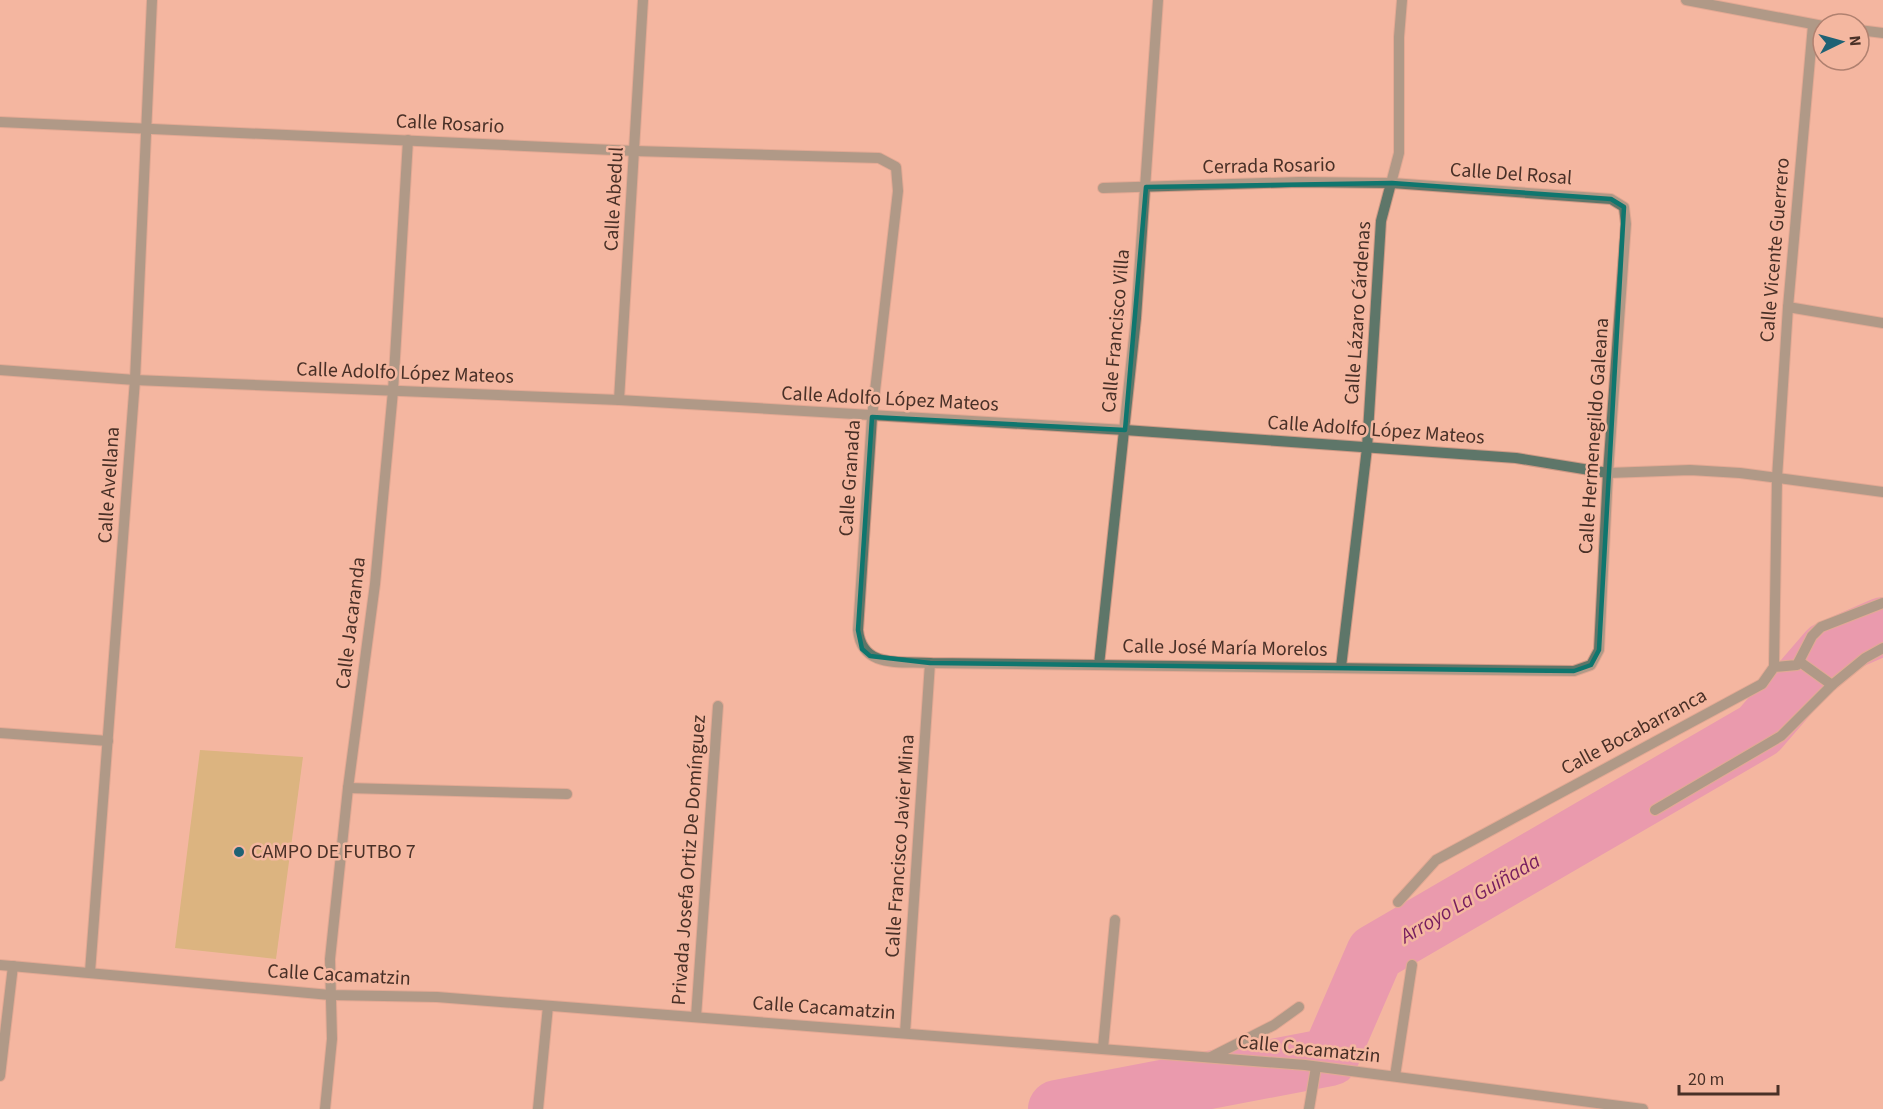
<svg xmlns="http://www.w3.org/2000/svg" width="1883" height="1109" font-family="'Source Sans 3',sans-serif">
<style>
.garden{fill:#beb15a}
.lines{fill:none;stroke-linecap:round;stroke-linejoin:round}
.river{stroke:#dd79bc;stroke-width:58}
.minor-casing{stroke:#ce9985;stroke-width:12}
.minor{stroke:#5e7669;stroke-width:10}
.marked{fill:none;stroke:#0f766e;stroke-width:4.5;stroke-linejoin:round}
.poi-dot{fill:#1f6275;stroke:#f4b7a0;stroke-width:2}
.labels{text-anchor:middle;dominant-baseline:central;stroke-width:5;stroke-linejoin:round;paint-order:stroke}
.street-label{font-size:20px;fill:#493027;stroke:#f4b7a0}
.poi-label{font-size:20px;fill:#493027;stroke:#f4b7a0;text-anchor:start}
.water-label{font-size:21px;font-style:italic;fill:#771e5f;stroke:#f4b7a0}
</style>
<rect width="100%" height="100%" fill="#f4b7a0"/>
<path class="garden" d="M200,750L303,757L276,959L175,948Z"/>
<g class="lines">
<path class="river" d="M1057,1109L1330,1057L1375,953L1759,730L1828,650L1883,626"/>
<defs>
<g id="minor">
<path d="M1686,0L1823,26"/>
<path d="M1859,30L1883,33"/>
<path d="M0,122L635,151L879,158L896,167L898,191L872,417L858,630C862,669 900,661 930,663L1574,671L1591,665L1599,650L1608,473L1626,224L1624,207L1611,199L1392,183L1299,182L1103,188"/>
<path d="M1788,307L1883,323"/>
<path d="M0,370L135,380L619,400L1125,430L1516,458L1608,473L1690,470L1740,473L1883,492"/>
<path d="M619,400L643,0"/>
<path d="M1800,662L1832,685"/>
<path d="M1099,665L1136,318L1158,0"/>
<path d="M1341,667L1367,448L1381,221L1399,153V37L1402,0"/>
<path d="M1774,667L1777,478L1788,307L1813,25"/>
<path d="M0,733L108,741"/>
<path d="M348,788L567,794"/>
<path d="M1655,810L1781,736L1832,685L1865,658L1883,648"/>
<path d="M1398,902L1436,860L1762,684L1774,667L1797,665L1812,636L1821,627L1883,603"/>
<path d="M0,965L330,995L437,997L1305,1065L1643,1109"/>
<path d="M90,972L135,380L152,0"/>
<path d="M696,1017L718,706"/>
<path d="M905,1033L930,663"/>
<path d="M1103,1048L1115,920"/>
<path d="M1211,1057L1274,1025L1299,1007"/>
<path d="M0,1076L13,966"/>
<path d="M1395,1076L1412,965"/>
<path d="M325,1109L332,1039L330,959L348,788L375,584L393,391L408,140"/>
<path d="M538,1109L548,1006"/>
<path d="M1309,1109L1316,1067"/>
</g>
</defs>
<use href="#minor" class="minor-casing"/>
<use href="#minor" class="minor"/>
</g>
<path d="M0 0H1883V1109H0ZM1392,183L1611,199L1624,207L1599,650L1591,665L1574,671L930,663L870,656L862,649L858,630L872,417L1125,430L1146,187Z" fill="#f4b7a0" fill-opacity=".55" fill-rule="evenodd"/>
<path class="marked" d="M1392,183L1611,199L1624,207L1599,650L1591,665L1574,671L930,663L870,656L862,649L858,630L872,417L1125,430L1146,187Z"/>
<circle class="poi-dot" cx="239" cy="852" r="6"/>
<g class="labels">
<g class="street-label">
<text transform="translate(450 124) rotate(3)">Calle Rosario</text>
<text transform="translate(1269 166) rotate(-1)">Cerrada Rosario</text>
<text transform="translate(1511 174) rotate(4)">Calle Del Rosal</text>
<text transform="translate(614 199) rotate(-87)">Calle Abedul</text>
<text transform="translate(1775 250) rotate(-85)">Calle Vicente Guerrero</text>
<text transform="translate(1358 313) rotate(-86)">Calle Lázaro Cárdenas</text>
<text transform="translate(1116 331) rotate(-85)">Calle Francisco Villa</text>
<text transform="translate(405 373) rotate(2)">Calle Adolfo López Mateos</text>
<text transform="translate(890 399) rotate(3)">Calle Adolfo López Mateos</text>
<text transform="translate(1376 430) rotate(4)">Calle Adolfo López Mateos</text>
<text transform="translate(1594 436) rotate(-86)">Calle Hermenegildo Galeana</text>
<text transform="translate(850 478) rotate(-86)">Calle Granada</text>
<text transform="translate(109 485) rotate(-86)">Calle Avellana</text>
<text transform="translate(351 623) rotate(-83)">Calle Jacaranda</text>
<text transform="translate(1225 648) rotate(1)">Calle José María Morelos</text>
<text transform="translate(1634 732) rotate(-28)">Calle Bocabarranca</text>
<text transform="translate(900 846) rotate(-86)">Calle Francisco Javier Mina</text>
<text transform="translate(689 860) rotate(-86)">Privada Josefa Ortiz De Domínguez</text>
<text transform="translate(339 975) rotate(3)">Calle Cacamatzin</text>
<text transform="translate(824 1008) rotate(4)">Calle Cacamatzin</text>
<text transform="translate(1309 1049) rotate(6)">Calle Cacamatzin</text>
</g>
<g class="poi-label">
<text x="251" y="852">CAMPO DE FUTBO 7</text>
</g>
<g class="water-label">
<text transform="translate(1470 898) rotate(-30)">Arroyo La Guiñada</text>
</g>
</g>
<g transform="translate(1841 42) rotate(85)"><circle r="28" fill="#f4b7a0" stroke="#b08170" stroke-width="1.5"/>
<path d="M0-4.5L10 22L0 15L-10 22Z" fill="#1f6275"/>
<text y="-9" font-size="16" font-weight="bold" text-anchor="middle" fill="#493027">N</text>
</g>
<path d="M1679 1085v9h99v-9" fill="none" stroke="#493027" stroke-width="3"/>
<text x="1688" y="1085" font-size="18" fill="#493027" stroke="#f4b7a0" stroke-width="4.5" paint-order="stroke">20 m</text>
</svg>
